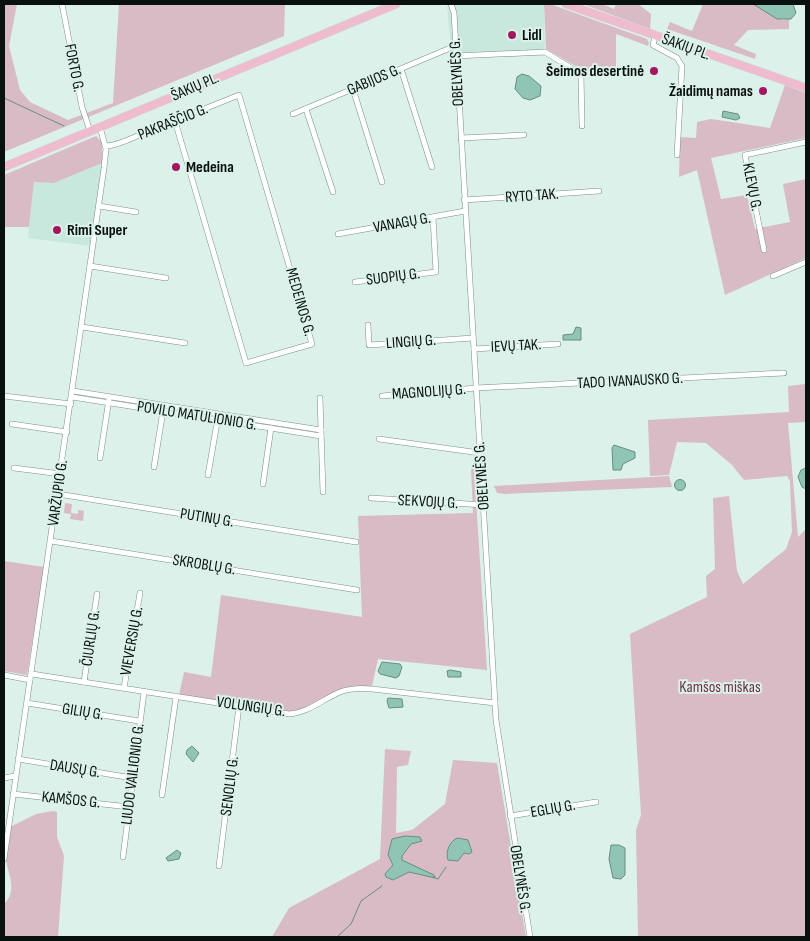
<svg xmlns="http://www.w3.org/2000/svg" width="810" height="941" font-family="'Sofia Sans Condensed',sans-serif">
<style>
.built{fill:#c8e8dd}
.green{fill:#d9bbc5}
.water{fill:#90c4b4;stroke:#688e82}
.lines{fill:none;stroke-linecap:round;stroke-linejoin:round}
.stream{stroke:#688e82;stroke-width:1}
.street-casing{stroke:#7a8f88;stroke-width:6}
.primary-casing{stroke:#d3d4d4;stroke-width:9}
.street{stroke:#fff;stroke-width:5}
.primary{stroke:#eebcce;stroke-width:8}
.poi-dot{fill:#a2175f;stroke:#dbf1e9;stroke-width:2}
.labels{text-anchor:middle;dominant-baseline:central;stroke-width:4;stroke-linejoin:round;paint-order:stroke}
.poi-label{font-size:16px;font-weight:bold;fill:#09110f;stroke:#dbf1e9;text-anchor:start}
.street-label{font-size:16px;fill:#09110f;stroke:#dbf1e9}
.park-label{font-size:16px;fill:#6c3048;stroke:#dbf1e9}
</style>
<rect width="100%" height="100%" fill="#dbf1e9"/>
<g class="built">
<path d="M454,4H544L545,55L452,59L447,6Z"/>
<path d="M102,163L91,246L28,238L34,182L54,183Z"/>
</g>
<g class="green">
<path d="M4,4H17L9,46L20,90L30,102L68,120L113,103L119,4H285L284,36L4,152Z"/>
<path d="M544,4H550L647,39L649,43L648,46L616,34V72H586L546,49Z"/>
<path d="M583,4H602L614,9L616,4H638L651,14L650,29Z"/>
<path d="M703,4H753L782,20L789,19V29L748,30L734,45L756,54L755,59L667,29L670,22L692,31Z"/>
<path d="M785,85L806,93V138L711,158L721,199L747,195L755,229L790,222L783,184L806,179V258L725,295L697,170L679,177L680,137L696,138L697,122L711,119L770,128Z"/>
<path d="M96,136L102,142V163L54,183L34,182L29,227H4V175Z"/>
<path d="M806,384V422L788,423L798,537L806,529V937H638L636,830L641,815L630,634L707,597L706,576L715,569L713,498L729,496L737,571L743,584L786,549L792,532L790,481L787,476L744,480L732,465L706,443L677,442L669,475L650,476L648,420L789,412L788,386Z"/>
<path d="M474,468L487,670L378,659L372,686H362L302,710L291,712L179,695L184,672L211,677L221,595L362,617L358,516L473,513L471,469Z"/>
<path d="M669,476L672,487L504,494L497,493L494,486Z"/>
<path d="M65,503L72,504L71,513L78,514V510L84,511L83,521L70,519L71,514L64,513Z"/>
<path d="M4,561L44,567L27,675L4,671Z"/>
<path d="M385,749L411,751L408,765L397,767L396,833L412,830L445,804L453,760L497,763L526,937H272L289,908L380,859Z"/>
<path d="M53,811L57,812V837L64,856L58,937H4V904C18,891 8,874 6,859C5,849 9,836 10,827L36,814Z"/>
</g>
<g class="water">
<path d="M753,4H793L796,13L791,19H777Z"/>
<path d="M522,74L529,76L541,86L540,96L530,100L523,98L515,89L517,77Z"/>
<path d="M723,111L738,114L740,118L736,120L722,117Z"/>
<path d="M576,327L581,328V340H563V335L573,334Z"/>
<path d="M614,445L635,452V458L623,464L621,470H613L612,448Z"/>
<path d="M806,468V489L802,487L798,477L801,470Z"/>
<circle cx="680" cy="485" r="5.5"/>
<path d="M382,662L400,664L402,667L399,676L396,678L380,674L378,671Z"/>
<path d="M450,670L461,672V677H448L447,671Z"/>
<path d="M388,698L402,699L403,707L389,708L387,701Z"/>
<path d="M192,746L199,753L193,762L186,754L187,750Z"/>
<path d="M405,836L420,837L422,841L411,844L402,856V860L434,875L435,878L409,872L393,880L386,877L385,874L393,865L388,855L392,839Z"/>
<path d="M458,838L468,840L472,852L469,854L464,853L458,861L448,860C445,852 450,840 458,838Z"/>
<path d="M611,845H619L625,848V875L621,879L613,878L609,859Z"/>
<path d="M177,850L181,853L179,859L168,861L166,858Z"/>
</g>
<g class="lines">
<g class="stream">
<path d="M4,98L64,126"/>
<path d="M433,877L438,879L446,867"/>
<path d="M337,937L351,924L361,901L382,886"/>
</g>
<defs>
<g id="street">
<path d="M62,4L82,107L90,131"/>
<path d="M451,4L454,13L496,720L530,937"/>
<path d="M655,36L653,45L677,58L682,66L677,155"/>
<path d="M455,56L545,52L581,74L582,126"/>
<path d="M401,69L432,167"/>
<path d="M353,89L382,182"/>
<path d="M306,109L333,192"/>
<path d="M293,114L455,46"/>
<path d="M461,138L524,135"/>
<path d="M106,146C121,145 135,136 149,131C179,119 209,107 239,95L312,344L246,363L175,121"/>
<path d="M464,200L599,191"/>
<path d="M99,206L136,212"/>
<path d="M338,234L465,211"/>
<path d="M764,250L745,155L806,142"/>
<path d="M90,266L166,278"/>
<path d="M773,276L806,262"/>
<path d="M355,282L436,272L433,217"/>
<path d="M368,325L369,345L473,338"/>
<path d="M82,327L185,343"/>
<path d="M474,349L558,344"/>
<path d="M73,391L321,430"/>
<path d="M4,396L71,404"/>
<path d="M382,396L476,388L784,373"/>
<path d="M72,397L321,436"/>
<path d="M320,398L323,492"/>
<path d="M12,424L67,432"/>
<path d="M379,439L480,453"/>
<path d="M100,458L109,399"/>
<path d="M154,467L163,411"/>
<path d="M14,468L61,474"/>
<path d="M208,475L218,417"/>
<path d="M263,484L271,428"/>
<path d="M58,494L356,542"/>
<path d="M371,498L484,505"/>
<path d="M51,541L357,590"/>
<path d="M32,674L289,714C308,713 323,699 340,692C351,688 361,688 372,689L495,703"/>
<path d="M4,675L30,680"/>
<path d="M84,682L97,594"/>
<path d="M124,688L140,593"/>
<path d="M27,703L139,721"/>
<path d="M18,759L132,778"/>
<path d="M4,778L15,776"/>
<path d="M13,794L129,807"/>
<path d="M162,795L176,697"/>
<path d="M510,816L596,802"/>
<path d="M123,857L144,692"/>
<path d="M4,859L104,168L106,149L100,127"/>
<path d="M219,866L239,706"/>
</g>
<g id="primary">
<path d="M566,4L806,88"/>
<path d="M4,167L396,4"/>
</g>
</defs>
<use href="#street" class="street-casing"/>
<use href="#primary" class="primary-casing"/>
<use href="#street" class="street"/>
<use href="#primary" class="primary"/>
</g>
<g class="poi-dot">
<circle cx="512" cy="35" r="5"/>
<circle cx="654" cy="71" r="5"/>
<circle cx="763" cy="91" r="5"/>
<circle cx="176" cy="167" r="5"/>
<circle cx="57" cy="230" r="5"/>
</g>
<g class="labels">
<g class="poi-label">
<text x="522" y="35">Lidl</text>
<text x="644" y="71" text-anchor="end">Šeimos desertinė</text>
<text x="753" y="91" text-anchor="end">Žaidimų namas</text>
<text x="186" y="167">Medeina</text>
<text x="67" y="230">Rimi Super</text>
</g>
<g class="street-label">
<text transform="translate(686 47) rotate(20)">ŠAKIŲ PL.</text>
<text transform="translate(74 68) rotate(79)">FORTO G.</text>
<text transform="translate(457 72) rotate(-93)">OBELYNĖS G.</text>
<text transform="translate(374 80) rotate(-23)">GABIJOS G.</text>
<text transform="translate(195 87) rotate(-23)">ŠAKIŲ PL.</text>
<text transform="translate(173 122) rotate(-22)">PAKRAŠČIO G.</text>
<text transform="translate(752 187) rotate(79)">KLEVŲ G.</text>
<text transform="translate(532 196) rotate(-4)">RYTO TAK.</text>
<text transform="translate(402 223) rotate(-10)">VANAGŲ G.</text>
<text transform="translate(393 277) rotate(-7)">SUOPIŲ G.</text>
<text transform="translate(300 302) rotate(74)">MEDEINOS G.</text>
<text transform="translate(411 342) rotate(-4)">LINGIŲ G.</text>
<text transform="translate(516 346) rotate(-3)">IEVŲ TAK.</text>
<text transform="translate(630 381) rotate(-3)">TADO IVANAUSKO G.</text>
<text transform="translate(429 392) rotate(-4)">MAGNOLIJŲ G.</text>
<text transform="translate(197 416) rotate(9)">POVILO MATULIONIO G.</text>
<text transform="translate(482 476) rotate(-94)">OBELYNĖS G.</text>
<text transform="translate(58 493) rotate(-82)">VARŽUPIO G.</text>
<text transform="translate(428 502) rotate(3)">SEKVOJŲ G.</text>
<text transform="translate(207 518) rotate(9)">PUTINŲ G.</text>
<text transform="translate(204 565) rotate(9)">SKROBLŲ G.</text>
<text transform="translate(91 638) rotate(-82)">ČIURLIŲ G.</text>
<text transform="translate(132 641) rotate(-80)">VIEVERSIŲ G.</text>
<text transform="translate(251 707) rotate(8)">VOLUNGIŲ G.</text>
<text transform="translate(83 712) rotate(9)">GILIŲ G.</text>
<text transform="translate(75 769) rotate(9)">DAUSŲ G.</text>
<text transform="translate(133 774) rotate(-83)">LIUDO VAILIONIO G.</text>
<text transform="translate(230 786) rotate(-83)">SENOLIŲ G.</text>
<text transform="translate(71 800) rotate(6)">KAMŠOS G.</text>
<text transform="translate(553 809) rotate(-10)">EGLIŲ G.</text>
<text transform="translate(520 879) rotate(81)">OBELYNĖS G.</text>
</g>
<g class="park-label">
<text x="720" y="687">Kamšos miškas</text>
</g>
</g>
<rect width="810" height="941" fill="none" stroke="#09110f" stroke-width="10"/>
</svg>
